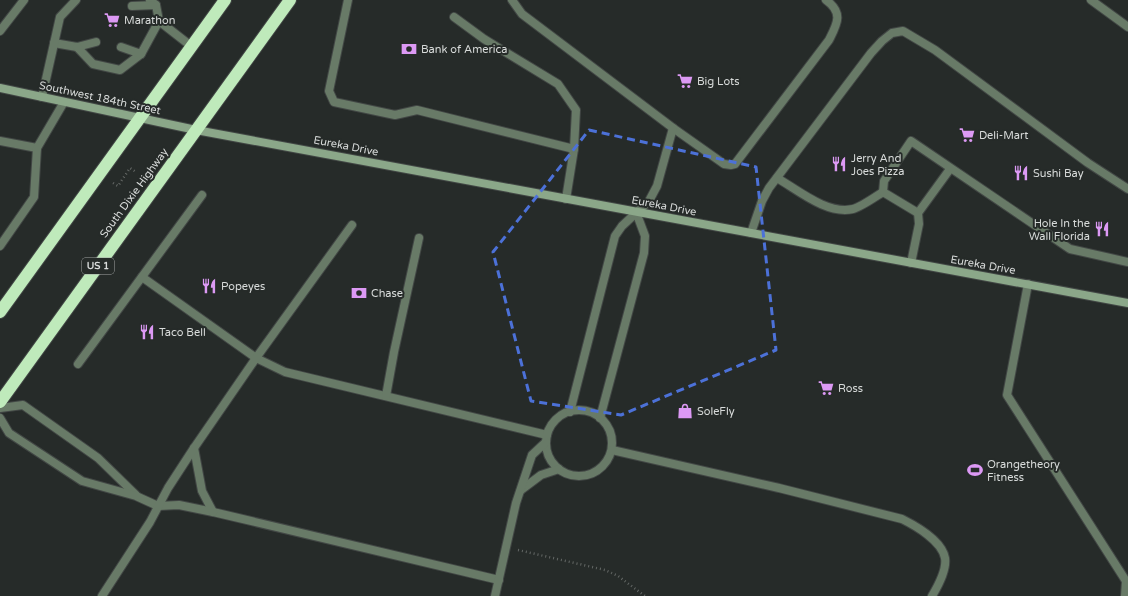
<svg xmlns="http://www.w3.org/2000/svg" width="1128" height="596" font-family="'Varela Round',sans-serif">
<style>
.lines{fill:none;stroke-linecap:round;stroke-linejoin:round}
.lane-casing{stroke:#424745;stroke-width:10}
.street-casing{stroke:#424745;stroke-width:10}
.secondary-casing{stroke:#424745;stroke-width:10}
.highway-casing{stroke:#424745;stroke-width:14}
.path{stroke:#646866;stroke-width:2.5;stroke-dasharray:1 3;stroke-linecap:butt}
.lane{stroke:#687a67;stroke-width:8}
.street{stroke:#687a67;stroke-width:8}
.secondary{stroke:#8ba789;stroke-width:8}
.highway{stroke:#bfeabb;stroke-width:12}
.marked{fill:none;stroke:#4c71d8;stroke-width:3;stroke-dasharray:8 5;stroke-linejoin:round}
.labels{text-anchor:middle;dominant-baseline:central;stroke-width:4;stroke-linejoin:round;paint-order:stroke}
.shield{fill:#262b29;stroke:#a3a6a5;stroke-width:1}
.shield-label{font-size:10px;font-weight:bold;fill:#d8dbda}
.poi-label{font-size:11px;fill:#d8dbda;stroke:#262b29;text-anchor:start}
.street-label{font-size:11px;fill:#d8dbda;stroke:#262b29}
</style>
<rect width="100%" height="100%" fill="#262b29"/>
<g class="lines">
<defs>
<g id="lane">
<path d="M150,0L156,5L159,21L191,46"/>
<path d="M348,0L329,91L334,102L395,115L417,110L574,149L566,199"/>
<path d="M512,0L522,14L673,128L724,164L731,165L735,164L829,40C837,24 844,13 826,0"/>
<path d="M132,6L156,5"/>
<path d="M454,17L484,39L558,84L576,110L574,149"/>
<path d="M0,31L24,0"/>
<path d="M54,43L77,47L96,42"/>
<path d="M77,47L93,64L120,70L141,54"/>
<path d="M121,47L141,54L159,21"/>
<path d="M42,97L60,17L76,0"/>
<path d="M0,141L37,148"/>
<path d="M777,178C798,190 827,215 853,209C861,207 875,197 883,192"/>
<path d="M918,213L950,169"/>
<path d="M751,233L762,201L769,188L871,53L882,41L892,33L903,31L935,50L1088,163L1128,189"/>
<path d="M0,246L34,197L37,148L64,102"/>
<path d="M911,263L919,224L918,213L883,192L884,181L911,141L1070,249L1128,262"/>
<path d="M142,277L256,358L285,372L547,435"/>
<path d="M1028,284L1007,395L1126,581L1125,596"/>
<path d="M78,364L202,195"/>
<path d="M386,396L394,352L419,238"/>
<path d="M0,408L23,405L98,458L136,495"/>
<circle cx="579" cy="443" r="33"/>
<path d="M570,412L615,236L622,226L649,201L657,186L673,128"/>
<path d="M0,418L9,433L82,481L136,496L158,506L179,505L213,512L499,580"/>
<path d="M600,418L644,253L645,236L636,212"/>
<path d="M194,448L202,491L213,512"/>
<path d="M612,450L779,488L902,519C916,526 942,541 945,558C947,570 938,586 932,596"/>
<path d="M521,490L541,475L559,469"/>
<path d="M102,596L150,522L168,488L194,448L256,358L352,225"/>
<path d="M495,596L516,503L532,455L546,442"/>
</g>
<path id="street" d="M1091,0L1128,27"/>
<path id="secondary" d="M0,88L196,130L1128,303"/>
<g id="highway">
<path d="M0,312L225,0"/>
<path d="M0,402L290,0"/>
</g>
</defs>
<use href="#lane" class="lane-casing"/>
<use href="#street" class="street-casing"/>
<use href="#secondary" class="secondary-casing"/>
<use href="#highway" class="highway-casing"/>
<g class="path">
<path d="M113,183L118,186L130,168L136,172"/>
<path d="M518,550L605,570L618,576L645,596"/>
</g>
<use href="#lane" class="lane"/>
<use href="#street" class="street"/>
<use href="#secondary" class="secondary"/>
<use href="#highway" class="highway"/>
</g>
<path class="marked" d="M589,130L756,167L776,350L621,415L531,401L493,252Z"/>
<defs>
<symbol id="supermarket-bare" viewBox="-9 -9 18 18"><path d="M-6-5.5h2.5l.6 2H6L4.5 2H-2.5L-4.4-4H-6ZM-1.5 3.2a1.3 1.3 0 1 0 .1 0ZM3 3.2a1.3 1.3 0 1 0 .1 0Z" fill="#dc99f4" stroke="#262b29" stroke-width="2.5" paint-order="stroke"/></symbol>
<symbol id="bank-bare" viewBox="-9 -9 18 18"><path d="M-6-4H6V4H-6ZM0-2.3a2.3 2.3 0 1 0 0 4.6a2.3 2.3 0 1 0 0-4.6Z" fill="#dc99f4" stroke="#262b29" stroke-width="2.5" paint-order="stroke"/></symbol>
<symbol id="restaurant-bare" viewBox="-9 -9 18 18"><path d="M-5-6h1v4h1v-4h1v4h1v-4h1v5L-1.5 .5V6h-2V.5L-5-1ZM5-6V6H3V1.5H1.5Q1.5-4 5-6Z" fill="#dc99f4" stroke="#262b29" stroke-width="2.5" paint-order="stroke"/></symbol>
<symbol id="shop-bare" viewBox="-9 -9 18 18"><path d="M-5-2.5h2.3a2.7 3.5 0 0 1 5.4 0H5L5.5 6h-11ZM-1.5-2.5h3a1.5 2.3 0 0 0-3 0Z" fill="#dc99f4" stroke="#262b29" stroke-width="2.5" paint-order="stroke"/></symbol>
<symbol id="stadium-bare" viewBox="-9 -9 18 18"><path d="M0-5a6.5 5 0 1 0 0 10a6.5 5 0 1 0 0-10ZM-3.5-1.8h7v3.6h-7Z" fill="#dc99f4" stroke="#262b29" stroke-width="2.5" paint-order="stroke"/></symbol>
</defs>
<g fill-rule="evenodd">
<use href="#supermarket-bare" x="101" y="9" width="22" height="22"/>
<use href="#bank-bare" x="398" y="38" width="22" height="22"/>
<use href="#supermarket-bare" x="674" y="70" width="22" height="22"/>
<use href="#supermarket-bare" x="956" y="124" width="22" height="22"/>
<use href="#restaurant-bare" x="828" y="153" width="22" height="22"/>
<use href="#restaurant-bare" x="1010" y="162" width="22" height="22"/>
<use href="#restaurant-bare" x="1091" y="218" width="22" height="22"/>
<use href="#restaurant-bare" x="198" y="275" width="22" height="22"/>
<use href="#bank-bare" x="348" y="282" width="22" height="22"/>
<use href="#restaurant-bare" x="136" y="321" width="22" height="22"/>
<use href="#supermarket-bare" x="815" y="377" width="22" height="22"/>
<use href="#shop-bare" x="674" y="400" width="22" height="22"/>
<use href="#stadium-bare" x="964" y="459" width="22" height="22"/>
</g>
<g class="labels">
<rect class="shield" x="82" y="258" width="32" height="16" rx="3"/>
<g class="shield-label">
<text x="98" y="266">US 1</text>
</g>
<g class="poi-label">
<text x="124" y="20">Marathon</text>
<text x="421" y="49">Bank of America</text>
<text x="697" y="81">Big Lots</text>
<text x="979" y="135">Deli-Mart</text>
<text x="851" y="158">Jerry And<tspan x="851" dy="13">Joes Pizza</tspan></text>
<text x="1033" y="173">Sushi Bay</text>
<text x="1090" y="223" text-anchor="end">Hole In the<tspan x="1090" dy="13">Wall Florida</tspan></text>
<text x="221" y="286">Popeyes</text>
<text x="371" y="293">Chase</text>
<text x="159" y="332">Taco Bell</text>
<text x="838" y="388">Ross</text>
<text x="697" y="411">SoleFly</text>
<text x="987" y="464">Orangetheory<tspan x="987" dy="13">Fitness</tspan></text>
</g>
<g class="street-label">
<text transform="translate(100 98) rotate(12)">Southwest 184th Street</text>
<text transform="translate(346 146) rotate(11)">Eureka Drive</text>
<text transform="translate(134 193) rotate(-54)">South Dixie Highway</text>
<text transform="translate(664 206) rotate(11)">Eureka Drive</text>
<text transform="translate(983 265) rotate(10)">Eureka Drive</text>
</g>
</g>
</svg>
